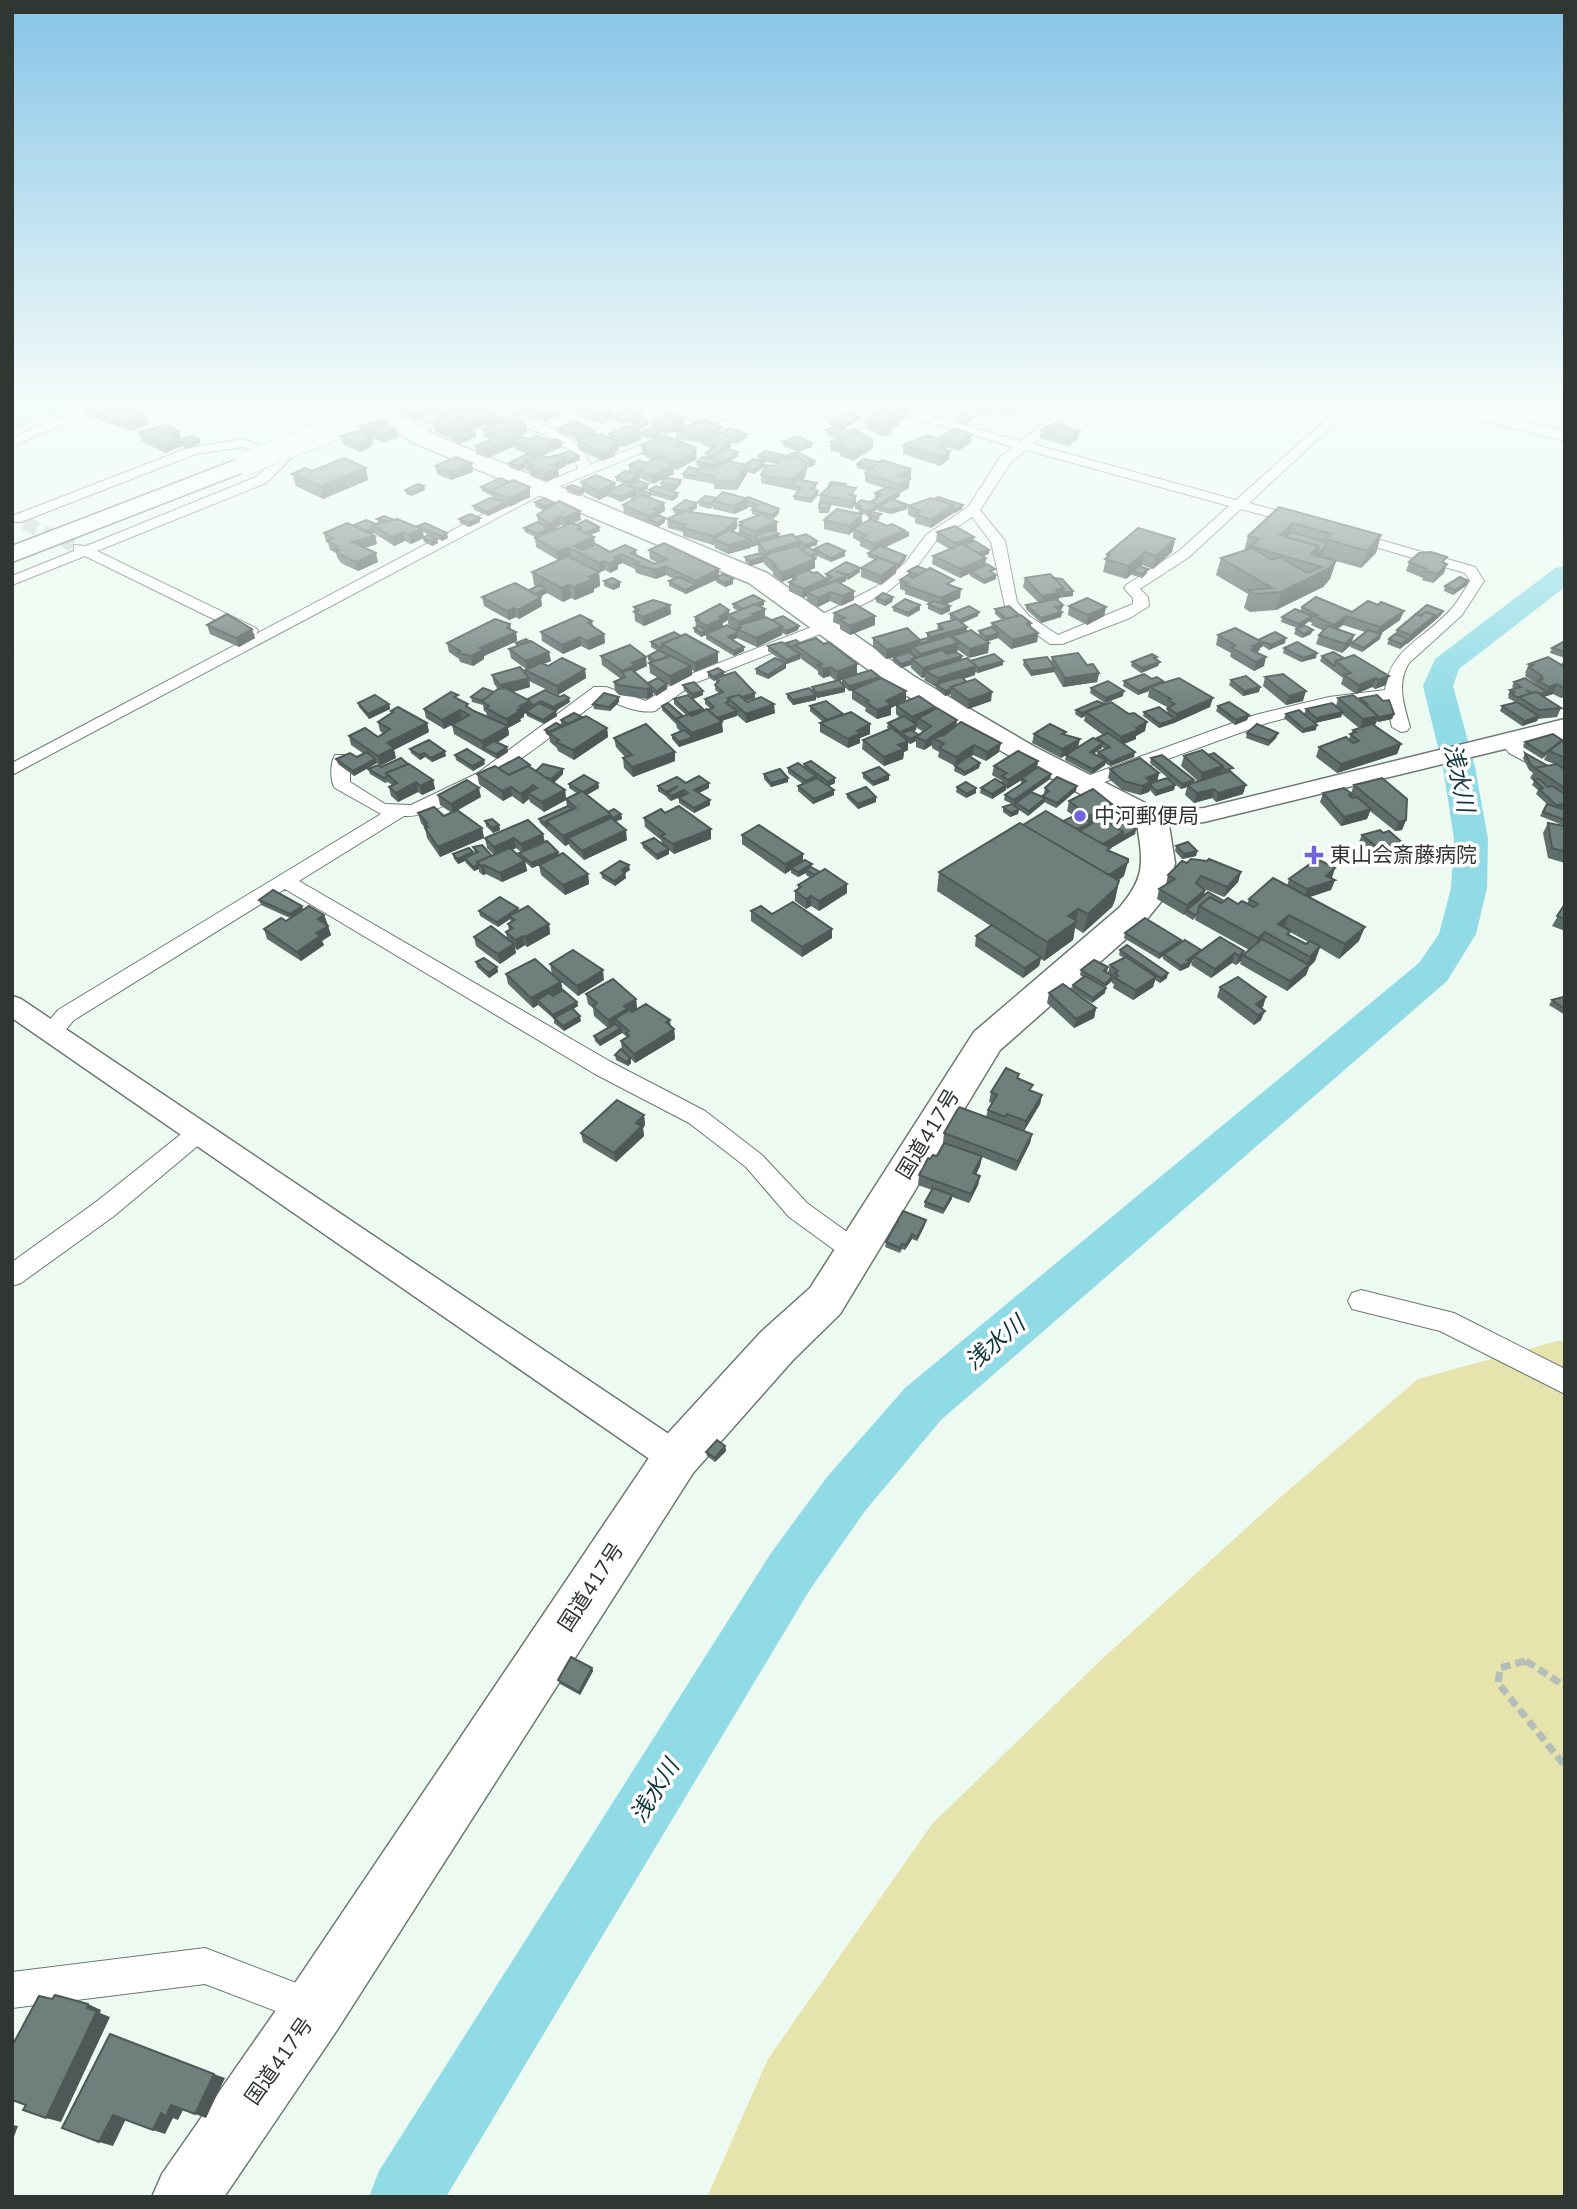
<svg xmlns="http://www.w3.org/2000/svg" width="1577" height="2209" font-family="'Nunito Sans','Noto Sans JP',sans-serif">
<style>
.green{fill:#e6e4ac}
.lines{fill:none;stroke-linecap:round;stroke-linejoin:round}
.river{fill:#90dbe6;fill-rule:evenodd}
.minor-tunnel{stroke:#c6d3cb;stroke-width:14;stroke-dasharray:14 7;stroke-linecap:butt}
.minor-casing{stroke:#6c7971;stroke-width:2}
.tertiary-casing{stroke:#6c7971;stroke-width:3}
.secondary-casing{stroke:#6c7971;stroke-width:2}
.trunk-casing{stroke:#6c7971;stroke-width:3}
.motorway-casing{stroke:#6c7971;stroke-width:3}
.path-far1{stroke:#b2beb7;stroke-width:5;stroke-dasharray:9 4.5;stroke-linecap:butt}
.path{stroke:#b2beb7;stroke-width:7;stroke-dasharray:10 5;stroke-linecap:butt}
.minor{fill:#fff;fill-rule:evenodd}
.tertiary{fill:#fff;fill-rule:evenodd}
.secondary{fill:#fff;fill-rule:evenodd}
.trunk{fill:#fff;fill-rule:evenodd}
.motorway{fill:#fff;fill-rule:evenodd}
.motorway-bridge-casing{stroke:#6c7971;stroke-width:24;stroke-linecap:butt}
.motorway-bridge{stroke:#fff;stroke-width:23}
.wall{fill:#5f6d6b;fill-rule:evenodd}
.shaded-wall{fill:#4e5957}
.building{fill:#6f7f7c;stroke:#4e5957;stroke-width:2}
.poi-dot{fill:#6f64de;stroke:#fff;stroke-width:2.5}
.labels{text-anchor:middle;dominant-baseline:central;stroke-width:7;stroke-linejoin:round;paint-order:stroke}
.poi-label{font-size:21px;fill:#303632;stroke:#fff;text-anchor:start}
.street-label{font-size:21px;fill:#303632;stroke:#fff}
.water-label{font-size:23px;font-style:italic;fill:#11363b;stroke:#fff}
</style>
<rect width="100%" height="100%" fill="#ecfaf1"/>
<path class="green" d="M1557,1341H1565V2197H707L768,2059L932,1824L1100,1661L1276,1501L1418,1379Z"/>
<g class="lines">
<g class="river">
<path d="M40,404H72L69,409L12,430V415Z"/>
<path d="M1565,566V587L1459,669L1453,686L1475,767L1488,839L1487,888L1476,934L1447,981L941,1420L865,1511L809,1591L446,2197H369L379,2171L771,1553L827,1477L905,1388L1419,963L1439,934L1451,888L1454,839L1443,767L1423,686L1435,659L1555,568Z"/>
</g>
<path class="minor-tunnel" d="M24,523L73,545"/>
<defs>
<g id="minor">
<path d="M12,404H25L12,411Z"/>
<path d="M97,404H115L12,446V437Z"/>
<path d="M453,404C486,404 582,427 590,465L744,404H761L548,491L12,775V763L538,485L578,469C568,422 483,426 453,404Z"/>
<path d="M866,404H887L1021,441L1069,404H1083L1033,444L1236,500L1343,404H1356L1249,503L1308,519V525L1303,526L1241,509L1189,557L1140,589L1148,597L1149,606L1130,618L1062,644H1050L1019,622L1005,606L991,542L972,517L936,541L916,568L886,593L829,621L836,626L833,629L695,683L655,711C639,714 617,704 602,698C561,728 452,819 404,816L299,881L611,1062L705,1111L762,1155L807,1203L865,1245L868,1252L865,1259L856,1262L847,1259L789,1217L746,1167L689,1123L595,1074L285,889L74,1020C64,1031 59,1042 43,1037L40,1032L58,1010L381,814L335,788C330,781 330,763 335,755H347L350,759V782L385,804L411,805L478,773L594,687H606L646,701L683,677L827,621L820,617L823,614L876,587L906,562L926,535L968,507L1001,456L1014,447ZM1026,450L1229,506L1179,551L1126,585L1124,588L1133,598V604L1058,635L1029,616L1017,602L1005,541L980,510L1011,462Z"/>
<path d="M464,411L468,412V418L410,435L404,431Z"/>
<path d="M244,439L290,459L266,483L97,551L256,628L258,631L256,634H244L85,556L12,585V576L74,551V545L86,546L256,477L274,460L243,447L196,454L21,522H12V516L188,448Z"/>
<path d="M1349,531L1475,567L1484,581L1462,615L1409,663C1396,684 1404,705 1410,727L1407,731L1401,732L1392,727L1386,700L1329,707L1267,723L1088,788H1076L1073,784L1076,780L1255,715L1329,697L1385,690C1390,647 1427,638 1452,608C1459,600 1464,590 1470,581L1465,573L1344,538V532Z"/>
<path d="M1544,726L1565,734V745L1538,735L1535,731Z"/>
<path d="M1509,736L1565,770V783L1509,753L1500,741Z"/>
<path d="M198,1124L206,1127L210,1133L206,1139L114,1216L21,1283L12,1286V1262L96,1202L190,1127Z"/>
<path d="M1361,1290L1454,1313L1565,1369V1394L1440,1331L1352,1309L1348,1301L1352,1293Z"/>
<path d="M205,1948L325,1994L330,2007L325,2020L312,2025L205,1984L12,2008V1972Z"/>
</g>
<g id="tertiary">
<path d="M1565,719V732L1517,746L1204,822L1152,826L1144,824L1141,819L1144,814L1152,812L1204,808Z"/>
<path d="M12,996L21,999L688,1447L693,1458L688,1469L676,1474L664,1469L12,1018Z"/>
</g>
<path id="secondary" d="M1428,404H1458L1565,431V441L1430,408Z"/>
<path id="trunk" d="M357,404H382L428,432L767,573L915,677L1035,747L1163,812L1168,819L1175,863L1169,891L1164,898L1143,924L1000,1050L840,1314L793,1360L693,1473L337,2030L224,2197H152L162,2174L293,1986L659,1443L761,1332L810,1288L974,1032L1119,908C1146,877 1143,862 1137,824L1015,759L895,689L749,583L412,442Z"/>
<path id="motorway" d="M246,456L254,458L257,463L254,468L12,562V546Z"/>
</defs>
<use href="#minor" class="minor-casing"/>
<use href="#tertiary" class="tertiary-casing"/>
<use href="#secondary" class="secondary-casing"/>
<use href="#trunk" class="trunk-casing"/>
<use href="#motorway" class="motorway-casing"/>
<path class="path-far1" d="M1518,1663H1529"/>
<g class="path">
<path d="M1525,1661L1500,1668L1498,1683L1565,1766"/>
<path d="M1526,1661L1565,1686"/>
</g>
<use href="#minor" class="minor"/>
<use href="#tertiary" class="tertiary"/>
<use href="#secondary" class="secondary"/>
<use href="#trunk" class="trunk"/>
<use href="#motorway" class="motorway"/>
<defs>
<path id="motorway-bridge" d="M246,463L397,404"/>
</defs>
<use href="#motorway-bridge" class="motorway-bridge-casing"/>
<use href="#motorway-bridge" class="motorway-bridge"/>
</g>
<g class="wall">
<path d="M304,404H337L319,411Z"/>
<path d="M404,404H457L458,412L496,418H509L523,421L527,433L522,435V438L529,439L560,441L562,447L541,456L550,457L559,455L579,456L580,460L566,464V466L558,470L559,476L546,482L530,476V472L526,470L525,468L518,471L509,467V463L529,455L515,449V446L487,458L476,454L475,446L491,439L484,437L483,429L487,427L486,424L471,431L475,433L476,437L459,444L453,442L452,439L436,433L433,420L439,418L426,413V415L415,420L408,417V414L398,411V407ZM458,412L454,413L455,419L447,416Z"/>
<path d="M512,404L559,416L545,422L528,416V413L520,417L504,411V407Z"/>
<path d="M973,404H1026V407L1012,416L991,410L985,415L972,411Z"/>
<path d="M563,405L613,411L614,419L602,424L576,415V413L574,414L563,409Z"/>
<path d="M82,407L148,424L131,431L85,415Z"/>
<path d="M870,411L894,413L909,415L899,421V425L892,428L891,434L883,437L866,428V420L873,417L870,415Z"/>
<path d="M643,416L624,424L615,421V417Z"/>
<path d="M956,418L972,421L966,425L956,422Z"/>
<path d="M831,420H859L843,429L848,431L859,433L873,440V448L853,461L840,456V453L830,451L831,442L837,440L826,434V430L836,427L830,425Z"/>
<path d="M652,421L684,426L668,434L657,431L662,436L652,440L641,436V440L623,447L618,446L619,450L615,452V456L602,461L578,449L577,440H579L558,432V428L609,438V434L641,432L653,429Z"/>
<path d="M631,422L649,425L639,430L631,427Z"/>
<path d="M386,423V425L396,429L398,437L384,443L372,438L374,444L370,445L371,447L360,452L343,444L341,436L361,432L360,426Z"/>
<path d="M718,425V426L721,427V432L747,434V438L736,444L720,437V436L716,437L731,442V447L723,451V452L738,456L731,461L745,465L759,460L758,456L783,455V457L786,458V456L815,461V465L807,468L805,477L802,480L817,487L815,490L818,495L811,503L794,500V496L798,491L761,483V475L776,464L762,461L765,466L754,474L747,472V474L737,490L714,489V484L683,478V474L699,469H711L697,466V462L706,457V453L711,448L703,446V443L676,439V431Z"/>
<path d="M1066,426V427L1078,439L1068,446L1040,438L1041,430Z"/>
<path d="M139,432L182,439H199L200,443L188,449L179,446L180,447L165,453L141,441Z"/>
<path d="M941,437L971,442L958,451L946,447L945,450L950,451L949,459L940,466L903,454V445L941,439Z"/>
<path d="M783,442L812,443V447L798,452L783,446Z"/>
<path d="M684,444L695,450L697,459L677,470L673,469L674,474L653,484L640,478L631,485L648,484V489L639,493L636,492L637,494L621,502L607,496L599,500L584,492V493L578,496L567,492V487L582,488L581,482L616,488L630,487V485L616,481V477L629,472V465L646,463L651,460L642,454L641,445Z"/>
<path d="M857,464L911,477L908,479L909,488L900,493V496L893,500L908,505L907,509L891,514L878,511V509L873,512L880,518L877,522L909,536L885,547L906,556L905,560L898,569L897,568L896,573L881,585L861,577V568L875,560L868,557V553L871,551L860,546V542L853,538V531L849,535L824,529V520L862,523L857,527L869,520L868,519V515L858,513L859,510L855,509V505L852,509L831,505L829,513H819L820,495L846,486L856,496V504L872,502V501L877,498H875V493L884,488L865,482V473L868,471L857,468Z"/>
<path d="M435,466L473,472L451,480L437,474Z"/>
<path d="M366,468L368,480L323,499L296,486L292,474L312,471Z"/>
<path d="M661,483L681,484L674,491L661,487Z"/>
<path d="M424,486L425,490L411,496L406,494L405,490Z"/>
<path d="M481,487L531,496L530,497L488,516L474,510L473,506L492,499V496L482,491Z"/>
<path d="M649,490L678,493V497L672,501L651,495V498L664,503L665,511L658,515L665,522L658,527L624,514L623,505L631,501V497L649,494Z"/>
<path d="M723,492L779,513L773,519L770,518L777,522V531H775L779,534V537H796L817,541V545L809,547L814,551V549L845,556L831,562L817,556V558L815,559V568L808,571L826,579V581L828,580L826,579V574L860,568V572L848,580L846,579V581L840,583L854,591V600L841,606L830,601L818,607L807,601V596L803,598L789,591V582L792,581V578L782,582L773,575V572L764,564V562L750,566L745,561V557L759,553L758,551V545L728,554L715,548L714,544L713,545L683,536V532L668,528L667,519L678,514L674,513L673,509L697,503V508L691,512L737,528L733,532L738,534L739,533V525L740,524V522L757,516L752,514V510L754,508L748,507V508L734,514L713,509V507L710,509L699,506V501L716,498Z"/>
<path d="M535,502L553,503V505L581,520L573,523L600,531L590,535L594,537L595,545L610,552L636,550L637,555L655,564L658,563L650,559L649,550L719,576L733,579V584L725,587L716,582V580L686,594L669,586V581L674,579L666,575L656,579L636,573L635,569L622,563L618,565V569L610,573L605,570L600,572L597,571L599,572L600,586L594,589V592L575,600L571,598L563,602L547,593L540,597L542,606L519,619L516,617L509,620L484,606L482,597L529,590L537,587L534,585L532,572L558,560L536,547L535,538H537L525,532L524,528L538,523L537,515L544,511L535,506ZM561,525L564,526L550,532Z"/>
<path d="M963,505L962,509L952,514L931,528L915,523V518L908,515V506Z"/>
<path d="M1279,507L1381,535L1376,553L1361,568L1321,557L1336,561L1330,579L1323,587L1276,610L1250,612L1244,608L1248,594L1216,575L1221,558L1244,551L1248,536Z"/>
<path d="M480,518V522L469,527L460,523L459,519Z"/>
<path d="M377,519L394,520L419,528L418,526L448,538L442,541L423,532L424,537L437,539L438,543L432,546L424,542L423,538L411,544L405,541L394,546L374,533L371,534L375,536L377,544L365,548L378,562L358,571L341,563L337,557L336,553L330,550L328,543L326,542L324,533L355,527L379,524L378,523Z"/>
<path d="M937,532L973,542L989,554L983,556L986,558L985,565L996,575V579L984,584L970,576V573L960,578L932,564L933,556L949,549L936,541Z"/>
<path d="M1175,539L1172,552L1153,569L1142,565L1141,566L1147,573L1142,578L1132,575V574L1126,579L1103,572L1107,554Z"/>
<path d="M1409,562L1445,563L1444,573L1433,583L1422,580L1423,578L1406,571Z"/>
<path d="M908,571L954,586L960,598L945,605L950,611L941,615L928,609V604L930,603L905,594V591L900,589V580L908,576Z"/>
<path d="M1025,578L1073,596L1059,598L1058,601L1063,605L1062,609L1059,610L1062,612L1061,617L1041,623L1026,609V605L1038,602L1023,587Z"/>
<path d="M604,581L620,582V587L613,590L604,586Z"/>
<path d="M1468,581L1467,585L1453,595L1444,591L1445,586Z"/>
<path d="M893,597L892,602L885,606L876,602V598Z"/>
<path d="M733,604L764,605L761,607L765,617L772,620L799,626L798,630L786,635L782,633V635L757,647L737,638L732,640L744,651L734,656L706,639V635L701,637L694,632V628L696,627L695,617L729,615L738,611L733,608ZM728,620V624L737,631L723,627V623Z"/>
<path d="M670,605L671,614L644,626L635,621L634,607Z"/>
<path d="M1069,606L1106,607L1104,616L1087,625L1068,615Z"/>
<path d="M893,607L920,610L908,617L893,611Z"/>
<path d="M1302,607L1352,612L1400,620L1380,634H1381L1380,639L1362,652L1350,647L1351,645L1342,653L1316,644L1319,635L1324,631L1311,625L1312,623L1309,621L1301,627L1311,634L1302,638L1294,634L1296,629L1297,628L1281,622L1282,617L1300,611ZM1343,625L1365,632L1352,642L1354,635L1337,629Z"/>
<path d="M995,609L1019,615L1031,623V627L1038,633L1037,642L1011,649L998,638L987,641L989,643L988,653L969,658L958,650L957,652L962,656L961,660L1003,665L978,673L975,672V675L963,679L991,701L968,709L950,697L951,694L945,696L936,689V687L924,680L925,677L922,678L911,668V665L901,668L893,662V657L912,654V652L886,659L873,647V638L920,640L927,638V633L937,631L938,624L952,620L950,619V614L978,616L962,623L967,631L979,635V631L991,627L992,623L1002,620L995,614Z"/>
<path d="M1443,611L1441,615L1431,624L1407,644H1406L1400,649L1387,644L1389,639L1395,634L1397,630Z"/>
<path d="M834,613L875,616V625L850,635L840,629V625L833,622Z"/>
<path d="M592,621L593,626L604,634L605,643L589,650L581,646L563,654L542,641L541,632Z"/>
<path d="M510,624L511,629L516,632L517,641L484,656V659L473,666L460,662L459,659L449,652L447,643Z"/>
<path d="M207,625L252,629L255,638L239,647L210,634Z"/>
<path d="M1218,635L1258,640L1285,643L1269,650L1263,646L1260,648L1259,651L1256,652L1264,666L1254,671L1232,658L1230,656L1231,653L1216,645Z"/>
<path d="M681,636L718,652V662L695,672L692,670V675L671,686L650,673L649,663H651L648,660V656L658,651L651,647V642Z"/>
<path d="M796,640L857,674L839,681L842,684V679L880,677V679L906,700L897,705L935,707V710L957,725L999,752L986,761L973,755L970,757L980,763L979,768L964,776L954,771L955,766L938,757L939,752L932,748V745L924,750L916,747V741L910,744L908,743V750L904,752L903,759L884,766L862,749L863,740L890,729L887,728L888,723L900,718L896,714V705L891,708V715L877,719L865,711L866,708L852,699V690L855,689L849,691L844,686L845,692L817,698L816,697V700L793,705L787,698V694L812,691V687L836,681L830,676L823,678L818,674V671L800,658V659L786,664V668L768,679L756,674V669L784,662L768,651V646L786,645V643ZM916,724H917V728L924,732L919,735L913,731L916,730Z"/>
<path d="M1565,641V697L1561,698L1553,694L1544,697L1561,708L1557,717L1538,719L1537,721L1522,726L1500,711L1502,706L1515,702L1508,698L1509,696L1508,695L1510,690L1515,689L1512,687L1514,682L1536,685V684L1525,676L1526,673H1525L1529,664L1561,665L1565,658L1550,653L1552,648Z"/>
<path d="M516,643L551,661L543,664L548,666L585,669L586,678L558,695L529,681L530,687L513,692L528,699L570,702L555,711L557,716L544,724L527,716L526,713L524,714V717L520,719L521,721L508,728L509,735L497,743L507,747L508,752L497,759L454,734L452,725L462,719L444,729L426,718L424,709L459,699L469,708L487,717L486,712L484,711L483,705L472,702L471,697L494,692L498,689L494,684L492,675L525,674V670L526,669L511,658L509,649L516,646Z"/>
<path d="M1284,648L1316,658L1301,662L1283,653Z"/>
<path d="M1354,655L1386,685L1375,689L1372,687L1356,694L1341,684L1343,678L1320,661L1322,656L1344,658Z"/>
<path d="M601,656L647,666L636,671V674L648,683L667,684V689L656,696L653,693V696L647,699L619,695L615,691L614,682L621,679L602,665Z"/>
<path d="M1052,657L1087,665L1099,673L1097,682L1063,687L1054,672L1031,676L1023,665L1024,660L1051,662Z"/>
<path d="M1157,657V660L1158,666L1141,673L1131,666L1132,662Z"/>
<path d="M708,672L724,675L755,693V698L746,701L775,713L746,723L737,715L721,721L723,732L679,747L672,739V735L680,731L677,728L676,724L662,710V706L683,716L686,715L674,704V699L703,709L704,711L711,709L705,704V699L720,694L715,690L716,680L714,681L708,677Z"/>
<path d="M1265,677L1303,701L1286,705L1263,686Z"/>
<path d="M1152,679L1163,681V683L1210,707L1174,723L1159,728L1143,716L1144,712H1167L1168,711L1166,710L1167,707L1148,697L1149,691L1138,695L1123,686L1124,681Z"/>
<path d="M1231,680L1260,687L1259,692L1243,696L1229,685Z"/>
<path d="M683,685L703,691V695L693,699L684,690Z"/>
<path d="M1091,688L1123,696L1105,703L1090,693Z"/>
<path d="M1338,698L1360,700V698L1394,714L1392,719L1378,722L1377,721L1375,725H1374L1401,744L1397,754L1337,773L1316,757L1319,747L1349,739L1353,730L1359,728L1342,714L1341,717L1315,723L1304,714L1306,709L1336,706Z"/>
<path d="M1097,701L1145,731L1136,736V739L1124,744L1134,757L1110,766L1105,763V765L1092,774L1065,760L1066,755L1068,754L1061,758L1032,743L1034,734L1066,732L1065,735L1078,748L1097,739V738L1103,735L1084,721L1085,716L1081,718L1075,714L1076,710ZM1102,747L1105,749L1098,752L1097,756L1093,754Z"/>
<path d="M619,702L610,711L594,709L593,704Z"/>
<path d="M358,703L389,704L390,709L369,719L359,707Z"/>
<path d="M810,706L843,714L870,734L860,738V743L848,748L820,732V723L823,722L810,711Z"/>
<path d="M1218,706L1249,715L1247,720L1235,725L1216,711Z"/>
<path d="M391,711L427,723L429,732L394,750L396,758L380,766L377,763L354,776L338,764L336,759L357,757L364,754L351,745L349,736L378,737L384,734L380,731L378,722L392,713Z"/>
<path d="M1286,714L1316,730L1302,733L1284,718Z"/>
<path d="M582,717L607,728L608,737L574,760L558,751L557,748L550,742L549,736L546,734L545,730L563,726L561,725V720Z"/>
<path d="M1247,733H1278L1276,738L1268,746L1246,738Z"/>
<path d="M614,738L675,752V761L633,777L624,768L623,758L625,757L616,747Z"/>
<path d="M1565,739V808L1560,809L1565,810V826L1540,816L1547,804L1536,794L1538,790L1532,785L1534,781L1530,778L1533,773L1529,770L1523,758L1525,753L1548,766L1554,764L1544,760L1547,755L1542,759L1523,747L1525,742L1562,740Z"/>
<path d="M410,749L446,756L432,762L425,757L420,760L411,753Z"/>
<path d="M1202,750L1232,773L1243,794L1216,802L1212,798L1194,803L1185,795L1187,787L1181,789L1150,763L1151,758L1194,783L1199,782L1181,766L1184,756Z"/>
<path d="M455,755L485,764L473,771L456,760Z"/>
<path d="M1038,761L1037,768L1051,774L1050,779L1031,792L1042,797L1045,794L1044,793L1045,788L1076,791L1056,808L1044,802L1028,816L1019,810L1018,814L1010,817L1003,812V807L1012,804L1004,800L1005,795L1021,784V780L1007,789L1006,788V790L992,799L980,793L981,788L1001,783L1002,781L992,775L994,766Z"/>
<path d="M408,764L433,780L435,789L422,795L418,792L398,802L391,796L389,787L392,785L388,782L385,783L370,774L368,769Z"/>
<path d="M804,764L835,778V783L829,786L834,795L813,804L798,791V786L803,784L788,773V768L804,767Z"/>
<path d="M530,765V768L536,771L563,774L554,783L565,790L566,799L578,794L569,788V784L598,783L599,788L587,795L608,812L621,814L622,819L615,822L627,840L584,860L570,847L569,844L565,846L540,823L539,819L567,806L566,800L544,812L530,802L529,799L523,804L512,796L503,801L479,784L477,774L498,768Z"/>
<path d="M1110,769L1159,773L1157,781L1175,785L1174,790L1155,796L1150,790L1149,792L1140,795L1122,790L1108,778Z"/>
<path d="M863,773L889,775V780L873,786L863,778Z"/>
<path d="M764,774L788,782L771,787L764,779Z"/>
<path d="M686,783L709,788L699,793L710,800V805L694,813L679,803V798L684,795L671,801L667,798V797L658,791V786Z"/>
<path d="M1354,785L1406,820L1402,830L1395,831L1370,811L1367,819L1341,826L1320,802L1323,793H1351Z"/>
<path d="M957,787L976,788V793L966,798L956,792Z"/>
<path d="M847,794L876,802L858,809L847,798Z"/>
<path d="M438,795L481,797L457,810L482,828L484,838L440,857L427,838L425,828L421,823L418,813L444,816L452,813L440,805Z"/>
<path d="M1069,801L1112,804L1110,814L1091,825L1110,823L1136,829L1135,834L1109,849V851L1124,876L1119,880L1115,900L1112,907L1083,933L1075,928L1073,940L1044,961L1041,959L1039,966L1023,978L975,946L976,936L991,926L937,891L939,872L1023,825L1063,821L1074,816L1067,811Z"/>
<path d="M665,813L711,829V839L674,854L669,850V854L657,860L643,848L642,843L662,844L661,840L645,827L644,818Z"/>
<path d="M485,821L499,825L500,830L493,833L486,826Z"/>
<path d="M1548,823L1565,826V863L1548,858L1543,833Z"/>
<path d="M1383,833L1405,845L1401,854L1398,855L1397,857L1380,863L1358,844L1362,835Z"/>
<path d="M543,834L545,842L558,852L559,855L588,874L589,884L565,895L541,875L539,865L544,863L532,868L525,862L527,871L502,882L486,874L483,875L479,872V869L474,871L466,863L465,861L458,864L454,859L453,854L475,853L473,847L492,856L494,855L487,848L485,838ZM516,848L521,852L519,853L520,857L512,850Z"/>
<path d="M742,835L803,854V862L812,864L811,867L847,893L819,911L811,906L806,909L795,901V891L798,889V885L811,878L806,875V873L798,877L791,873V870L785,874L742,844Z"/>
<path d="M1176,846L1197,851L1196,856L1182,859L1175,851Z"/>
<path d="M1187,863L1241,872L1238,882L1224,897L1202,888L1205,890L1204,896L1238,904H1247L1249,899L1287,886L1289,879L1331,878L1335,880L1331,890L1309,897L1359,941L1339,959L1320,948L1315,961L1309,967L1306,975L1287,991L1240,964L1241,961L1236,965L1232,963L1211,978L1191,965L1193,960L1190,962H1191L1189,967L1180,971L1163,959V956L1159,959L1124,938L1125,933L1181,940L1180,943L1201,950L1244,951L1243,954L1249,950L1195,920L1196,917L1193,920L1185,915L1186,914L1184,915L1157,899L1159,889L1166,884L1168,875ZM1290,932L1308,942L1306,944L1289,935Z"/>
<path d="M630,870L625,873L626,878L615,886L602,878L601,873Z"/>
<path d="M259,900L302,906L303,910L324,915L331,935L322,941L324,945L301,961L267,939L264,929L286,921L290,918L261,905Z"/>
<path d="M1565,904V931L1552,926Z"/>
<path d="M518,908L519,911L549,924L550,934L527,947L525,945L517,950L515,948L516,953L500,964L476,946L474,937L507,938L506,932L509,931L508,924L511,923L510,919L498,927L480,916L479,911Z"/>
<path d="M751,911L772,914L832,929V938L802,957L751,921Z"/>
<path d="M1120,950L1167,978L1160,983L1155,980L1153,987L1133,1000L1113,988L1114,984L1112,983V978V981L1105,987V993L1092,1003L1072,990L1073,985L1083,977L1080,975L1081,970L1108,967L1107,973H1108L1110,965L1124,958L1119,955Z"/>
<path d="M476,962L497,967L498,972L489,978L477,967Z"/>
<path d="M550,964L604,980L578,996L554,976L561,982L562,991L577,1002L578,1006L573,1009L581,1021L564,1031L554,1023V1019L538,1005L533,1008L508,984L506,974H552Z"/>
<path d="M1220,987L1263,1007L1261,1008V1020L1254,1025L1217,997Z"/>
<path d="M1049,993L1096,1008L1094,1018L1074,1028L1047,1003Z"/>
<path d="M586,994L636,999L637,1008L670,1020L671,1027L674,1029L675,1039L635,1063L631,1059V1063L628,1066L616,1060L615,1055L622,1051L621,1041L627,1037L622,1033L600,1046L595,1041L594,1036L608,1028L594,1016L593,1008L588,1004Z"/>
<path d="M1565,998V1015L1549,1005L1552,1000Z"/>
<path d="M1018,1079L1032,1091L1042,1095L1040,1104L1024,1131L1032,1134L1030,1143L1016,1171L982,1157L980,1166L976,1174L980,1176L978,1185L969,1203L952,1197L943,1214L924,1207L925,1202L932,1190L918,1185L919,1175L930,1159L937,1156L950,1145L943,1142L944,1133L986,1117L988,1110L992,1103L989,1102L991,1092Z"/>
<path d="M644,1115L645,1125L643,1128L644,1136L616,1162L583,1142L581,1133Z"/>
<path d="M925,1225L917,1241L912,1239L905,1250L902,1249L900,1253L885,1247L886,1242Z"/>
<path d="M725,1446L726,1451L715,1462L707,1456L706,1452Z"/>
<path d="M592,1668L593,1671L580,1695L560,1684L558,1680Z"/>
</g>
<g class="shaded-wall">
<path d="M318,404H337L319,411Z"/>
<path d="M422,404L423,408L407,414L406,410Z"/>
<path d="M455,404H457L458,412L440,419L439,411Z"/>
<path d="M989,404H992L991,410L985,415V407Z"/>
<path d="M1018,404H1026V407L1012,416L1013,408Z"/>
<path d="M558,408L559,416L545,422L544,413Z"/>
<path d="M527,409L528,413L520,417V413Z"/>
<path d="M425,411L426,415L415,420V416Z"/>
<path d="M495,411L496,420L454,439L453,431Z"/>
<path d="M613,411L614,419L602,424L601,416Z"/>
<path d="M909,411V415L899,421V425L892,428L891,434L883,437L884,429L886,423Z"/>
<path d="M642,412L643,416L624,424V420Z"/>
<path d="M146,416L148,424L131,431L128,422Z"/>
<path d="M859,416V420L842,429V425Z"/>
<path d="M973,417L972,421L966,425L967,421Z"/>
<path d="M684,418V426L668,434V426Z"/>
<path d="M523,421L524,425H526L527,433L522,435L523,442L514,441L515,446L487,458L486,450L513,430L519,422Z"/>
<path d="M649,421V425L639,430V425Z"/>
<path d="M718,425V428L721,427L720,436L706,442L703,441L702,444V436Z"/>
<path d="M396,429L398,437L384,443L382,435Z"/>
<path d="M179,431L182,440L178,441L180,447L165,453L162,444L169,435Z"/>
<path d="M595,431V435L582,441V437Z"/>
<path d="M1080,431L1078,439L1068,446L1070,438Z"/>
<path d="M641,432V440L623,447L622,439Z"/>
<path d="M661,432L662,436L652,440V436Z"/>
<path d="M475,433L476,437L459,444L458,440Z"/>
<path d="M747,434V438L736,444V439Z"/>
<path d="M972,434L971,442L958,451L959,442Z"/>
<path d="M372,435L374,444L370,445L371,447L360,452L358,443L366,438Z"/>
<path d="M199,439L200,443L188,449L187,444Z"/>
<path d="M873,440V448L853,461V452Z"/>
<path d="M560,441L562,447L554,450V446Z"/>
<path d="M947,441L946,449L936,455L937,447Z"/>
<path d="M553,442L554,450L538,458L537,450Z"/>
<path d="M618,442L619,450L615,452V456L602,461L601,453L609,445Z"/>
<path d="M731,442V447L723,451V452L715,459V455L720,448Z"/>
<path d="M812,443V447L798,452V448Z"/>
<path d="M695,447L697,459L677,470V462L691,449Z"/>
<path d="M950,451L949,459L940,466L941,457Z"/>
<path d="M738,452V456L722,467V463Z"/>
<path d="M579,456L580,460L567,465V461Z"/>
<path d="M565,458L566,466L558,470L559,476L546,482L545,473L551,465Z"/>
<path d="M716,461V466L711,469V465Z"/>
<path d="M815,461V465L807,468L805,477L795,486L792,484V489V480L804,465Z"/>
<path d="M764,462L765,466L754,474V470Z"/>
<path d="M472,463L473,472L451,480L450,472Z"/>
<path d="M525,463V468L518,471V466Z"/>
<path d="M673,465L674,474L653,484L652,476Z"/>
<path d="M747,465V474L737,490V481Z"/>
<path d="M366,468L368,480L323,499L320,486Z"/>
<path d="M911,469V477L898,484L899,476Z"/>
<path d="M639,474L640,479L629,486L628,482Z"/>
<path d="M910,479L909,488L900,493V496L880,508L878,507V509L868,515V511L899,492L900,485Z"/>
<path d="M681,480V484L674,491V486Z"/>
<path d="M615,483L616,491L607,492V496L599,500L598,491Z"/>
<path d="M648,484V489L639,493V489Z"/>
<path d="M424,486L425,490L411,496V492Z"/>
<path d="M530,487V497L510,507L508,498Z"/>
<path d="M583,489L584,493L578,496V492Z"/>
<path d="M636,489L637,494L621,502V497Z"/>
<path d="M818,491V495L811,503V499Z"/>
<path d="M678,493V497L672,501V497Z"/>
<path d="M856,496V504L852,509V501Z"/>
<path d="M748,499V508L734,514L733,506Z"/>
<path d="M507,502L508,506L488,516L487,512Z"/>
<path d="M553,503L554,507L544,511L543,506Z"/>
<path d="M664,503L665,511L649,520V516L653,509Z"/>
<path d="M697,503V508L685,516V512Z"/>
<path d="M908,505L907,509L891,514V510Z"/>
<path d="M953,505L952,514L931,528V520Z"/>
<path d="M963,505L962,509L953,514L954,510Z"/>
<path d="M779,509V513L773,519V515Z"/>
<path d="M580,511L581,520L565,527L564,518Z"/>
<path d="M862,514V523L849,535L850,526Z"/>
<path d="M560,516L561,525L538,538V534L549,528V524Z"/>
<path d="M480,518V522L469,527L468,523Z"/>
<path d="M665,518V522L658,527L657,523Z"/>
<path d="M737,519V528L725,539H714V544L713,545V536Z"/>
<path d="M777,522V531L757,539L755,537V531Z"/>
<path d="M1293,523L1288,541L1280,535Z"/>
<path d="M599,527L600,531L585,537L584,533Z"/>
<path d="M373,528L374,533L368,536L367,531Z"/>
<path d="M422,529L424,538L411,544L409,535Z"/>
<path d="M904,530L909,532V536L874,553V544Z"/>
<path d="M403,532L405,541L394,546L392,537Z"/>
<path d="M447,533L448,538L442,541L441,536Z"/>
<path d="M779,534V538L758,542V545L752,547V542Z"/>
<path d="M1381,535L1376,553L1361,568L1367,551Z"/>
<path d="M375,536L377,544L354,551L352,542Z"/>
<path d="M594,537L595,546L579,553L574,546Z"/>
<path d="M974,537L973,545L954,552L955,543Z"/>
<path d="M437,539L438,543L432,546L431,541Z"/>
<path d="M751,539V548L728,554V545Z"/>
<path d="M1175,539L1172,552L1153,569L1156,556Z"/>
<path d="M800,541V549L765,555V552Z"/>
<path d="M817,541V545L804,549V545Z"/>
<path d="M1319,546L1324,548L1321,557L1313,565L1311,554Z"/>
<path d="M570,548L571,557L558,560L557,551Z"/>
<path d="M989,550V554L976,559L977,554Z"/>
<path d="M845,551V556L831,562V558Z"/>
<path d="M1145,552L1142,565L1135,571H1133L1132,574L1126,579L1129,566Z"/>
<path d="M376,553L378,562L358,571L356,562Z"/>
<path d="M621,554L622,563L618,565V569L610,573L609,564L614,558Z"/>
<path d="M906,556L905,560L898,569V565Z"/>
<path d="M764,557V562L750,566V561Z"/>
<path d="M986,558L985,567L960,578L961,569Z"/>
<path d="M815,559V568L782,582V573Z"/>
<path d="M604,561L605,570L600,572L599,563Z"/>
<path d="M1336,561L1330,579L1323,587L1276,610L1281,592Z"/>
<path d="M897,564L896,573L881,585V576Z"/>
<path d="M1447,564L1444,573L1433,583L1437,574Z"/>
<path d="M665,566L666,575L656,579L655,570Z"/>
<path d="M860,568V572L848,580V575Z"/>
<path d="M719,569V578H716V580L696,589V581Z"/>
<path d="M1148,569L1147,573L1142,578V574Z"/>
<path d="M599,572L600,586L594,589V592L575,600L574,587L589,577Z"/>
<path d="M996,575V579L984,584V580Z"/>
<path d="M846,576V581L829,588V584Z"/>
<path d="M733,579V584L725,587V583Z"/>
<path d="M826,579L825,588L807,592V596L803,598V589Z"/>
<path d="M1468,581L1467,585L1453,595L1455,590Z"/>
<path d="M620,582V587L613,590L612,586Z"/>
<path d="M569,585L571,598L563,602L561,588Z"/>
<path d="M696,585V589L686,594L685,590Z"/>
<path d="M1064,588L1062,597L1059,598L1058,602L1041,605L1042,596L1056,590Z"/>
<path d="M546,589L547,593L532,600L531,596Z"/>
<path d="M961,589L960,598L940,607L941,598Z"/>
<path d="M854,591V600L841,606L842,596Z"/>
<path d="M1073,591V596L1063,597V593Z"/>
<path d="M831,592L830,601L818,607V598Z"/>
<path d="M541,597L542,606L519,619L518,610Z"/>
<path d="M893,597L892,602L885,606V601Z"/>
<path d="M764,601V605L744,614V610Z"/>
<path d="M670,605L671,614L644,626L643,617Z"/>
<path d="M920,605V610L908,617V613Z"/>
<path d="M1063,605L1062,609L1055,611V607Z"/>
<path d="M950,606V611L941,615V610Z"/>
<path d="M1106,607L1104,616L1087,625L1088,615Z"/>
<path d="M514,608L516,617L509,620L507,611Z"/>
<path d="M765,609V618L739,626V622L753,614Z"/>
<path d="M729,610V616L728,615V620L723,623V628L701,637V633L707,630V626Z"/>
<path d="M1404,611L1400,620L1377,636L1380,627Z"/>
<path d="M1443,611L1441,615L1407,644L1411,635L1435,615Z"/>
<path d="M979,612L978,616L960,624V620Z"/>
<path d="M1062,612L1061,617L1041,623V618Z"/>
<path d="M875,616V625L850,635V626Z"/>
<path d="M1312,616L1310,621L1298,629L1299,624Z"/>
<path d="M1346,616L1343,625L1331,634L1334,625Z"/>
<path d="M510,624L511,633L516,632L517,641L484,656V659L473,666L471,656L480,648L507,628Z"/>
<path d="M782,626V635L757,647L756,638Z"/>
<path d="M799,626L798,630L786,635V631Z"/>
<path d="M967,627L966,636H952V640L930,646L931,637Z"/>
<path d="M252,629L255,638L239,647L236,638Z"/>
<path d="M1313,630L1311,634L1302,638L1304,634Z"/>
<path d="M737,633V638L728,642V637Z"/>
<path d="M999,633L998,638L986,642V637Z"/>
<path d="M1038,633L1037,642L1011,649L1013,640Z"/>
<path d="M604,634L605,643L589,650L587,641Z"/>
<path d="M1381,634L1380,639L1362,652L1364,648Z"/>
<path d="M1354,635L1351,644L1342,653L1345,644Z"/>
<path d="M580,637L581,646L563,654L562,645Z"/>
<path d="M1286,638L1285,643L1269,650L1271,645Z"/>
<path d="M1408,639L1406,644L1400,649L1402,644Z"/>
<path d="M920,640V645L912,647V652L886,659L887,650Z"/>
<path d="M1262,642H1264L1263,646L1260,648L1259,651L1254,653L1249,658L1252,646Z"/>
<path d="M958,643L957,652L920,663L921,654Z"/>
<path d="M989,643L988,653L969,658L970,649Z"/>
<path d="M744,647V651L734,656V651Z"/>
<path d="M549,652L551,661L527,670L526,661Z"/>
<path d="M718,652V662L695,672V663Z"/>
<path d="M1317,653L1316,658L1301,662L1303,658Z"/>
<path d="M800,654V659L787,664V660Z"/>
<path d="M962,656L961,665L925,671V677L922,678L923,668Z"/>
<path d="M646,657L647,666L636,671L637,674L625,677L622,671L632,663Z"/>
<path d="M1266,657L1264,666L1254,671L1256,662Z"/>
<path d="M912,661L911,665L901,668V664Z"/>
<path d="M1003,661V665L978,673V668Z"/>
<path d="M1160,662L1158,666L1141,673L1142,668Z"/>
<path d="M786,663V668L768,679V675Z"/>
<path d="M857,664V674L837,681V672Z"/>
<path d="M691,666L692,675L671,686L670,676Z"/>
<path d="M976,666L975,675L939,687L937,685L938,678Z"/>
<path d="M831,667L830,676L823,678V669Z"/>
<path d="M1055,668L1054,672L1031,676V671Z"/>
<path d="M585,669L586,678L558,695L557,686Z"/>
<path d="M724,672V677L716,678V680L714,681L713,677Z"/>
<path d="M1099,673L1097,682L1063,687L1065,678Z"/>
<path d="M1389,676L1386,685L1375,689L1378,680Z"/>
<path d="M880,677V682L849,691V686Z"/>
<path d="M529,678L530,687L502,695L500,685Z"/>
<path d="M1376,678L1372,687L1356,694L1359,685Z"/>
<path d="M1163,681L1162,686L1150,687L1149,691L1138,695L1139,691Z"/>
<path d="M667,684V689L656,696V691Z"/>
<path d="M1557,684L1553,694L1534,700L1536,696L1547,692L1549,687Z"/>
<path d="M652,687L653,696L647,699V689Z"/>
<path d="M845,687V692L817,698V693Z"/>
<path d="M1260,687L1259,692L1243,696L1244,691Z"/>
<path d="M951,689V694L945,696V691Z"/>
<path d="M703,691V695L693,699L692,694Z"/>
<path d="M906,691V700L891,708V715L877,719V710L886,701Z"/>
<path d="M1124,691L1123,696L1105,703L1106,698Z"/>
<path d="M1306,691L1303,701L1286,705L1289,696Z"/>
<path d="M992,692L991,701L968,709L969,700Z"/>
<path d="M755,693V698L735,704L731,701Z"/>
<path d="M816,695V700L793,705V700Z"/>
<path d="M619,697V702L610,711L609,707Z"/>
<path d="M569,698L570,702L554,712L553,707Z"/>
<path d="M1213,698L1210,707L1174,723L1177,714Z"/>
<path d="M530,701L532,710L524,714V717L520,719L521,721L508,728L509,735L486,749L483,748L484,751L482,741L508,726L506,719L517,710L520,706Z"/>
<path d="M389,704L390,709L369,719L368,714Z"/>
<path d="M774,704L775,713L746,723V714Z"/>
<path d="M935,707L934,717L918,718L917,724L912,726V717Z"/>
<path d="M703,709L704,713L689,718V713Z"/>
<path d="M460,710L462,719L444,729L442,720Z"/>
<path d="M556,711L557,716L544,724L543,720Z"/>
<path d="M737,711V716L716,723V718Z"/>
<path d="M1086,712L1085,716L1081,718L1082,713Z"/>
<path d="M1343,712L1341,717L1315,723L1316,718Z"/>
<path d="M1394,714L1392,719L1378,722L1379,717Z"/>
<path d="M1249,715L1247,720L1235,725L1236,720Z"/>
<path d="M1379,716L1375,725L1360,729L1363,719Z"/>
<path d="M1539,716L1537,721L1522,726L1525,721Z"/>
<path d="M1175,719L1174,723L1159,728L1160,724Z"/>
<path d="M957,720L956,730L933,738L932,745L924,750L925,741Z"/>
<path d="M722,722L723,732L679,747V742L693,737L692,733Z"/>
<path d="M1147,722L1145,731L1136,736V739L1119,746L1121,737Z"/>
<path d="M427,723L429,732L394,750L396,758L380,766L378,756L387,743Z"/>
<path d="M870,724V734L860,738V743L848,748V739L857,731Z"/>
<path d="M917,725L916,730L904,735L902,733V736L900,737V732Z"/>
<path d="M1317,725L1316,730L1302,733L1304,729Z"/>
<path d="M607,728L608,737L574,760L573,750Z"/>
<path d="M1278,733L1276,738L1268,746L1270,741Z"/>
<path d="M919,735L916,737V741L910,744V739Z"/>
<path d="M1080,739L1078,748L1061,758L1062,749Z"/>
<path d="M908,741V750L904,752L903,759L884,766V757L898,745Z"/>
<path d="M1001,743L999,752L986,761L987,752Z"/>
<path d="M1103,743L1102,748L1089,757L1090,752Z"/>
<path d="M1401,744L1397,754L1337,773L1341,764Z"/>
<path d="M974,745L973,755L955,766L956,757Z"/>
<path d="M507,747L508,752L497,759L496,754Z"/>
<path d="M445,751L446,756L432,762L431,758Z"/>
<path d="M675,752V761L633,777L632,767Z"/>
<path d="M1135,752L1134,757L1110,766L1111,762Z"/>
<path d="M424,753L425,757L420,760L419,755Z"/>
<path d="M375,759L377,763L354,776L353,771Z"/>
<path d="M484,760L485,764L473,771L472,766Z"/>
<path d="M1106,760L1105,765L1092,774L1093,769Z"/>
<path d="M1038,761L1036,771L1007,789L1008,780Z"/>
<path d="M980,763L979,768L964,776L965,772Z"/>
<path d="M1223,766L1221,776L1200,783L1202,773Z"/>
<path d="M563,769V774L552,784L551,779Z"/>
<path d="M1159,773L1157,783L1151,785L1149,792L1140,795L1146,778Z"/>
<path d="M1051,774L1050,779L1014,805V800Z"/>
<path d="M889,775V780L873,786V782Z"/>
<path d="M788,778V782L771,787V783Z"/>
<path d="M835,778V783L827,787L828,782Z"/>
<path d="M433,780L435,789L422,795L420,786Z"/>
<path d="M1194,780L1193,785H1187V787L1181,789L1182,784Z"/>
<path d="M416,782L418,792L398,802L396,793Z"/>
<path d="M598,783L599,788L583,797V792Z"/>
<path d="M709,783V788L695,795L694,790Z"/>
<path d="M533,785L535,795L528,793L529,799L523,804L521,794Z"/>
<path d="M1006,785V790L992,799V794Z"/>
<path d="M1175,785L1174,790L1155,796L1157,791Z"/>
<path d="M1246,785L1243,794L1216,802L1218,793Z"/>
<path d="M1077,786L1076,791L1056,808L1057,803Z"/>
<path d="M511,787L512,796L503,801L502,791Z"/>
<path d="M479,788L481,797L453,813L451,804Z"/>
<path d="M976,788V793L966,798L967,794Z"/>
<path d="M1214,789L1212,798L1194,803L1197,793Z"/>
<path d="M565,790L566,800L544,812L542,802Z"/>
<path d="M684,790V795L671,801V796Z"/>
<path d="M834,790V795L813,804L814,799Z"/>
<path d="M876,797V802L858,809V804Z"/>
<path d="M1045,798L1044,803L1028,816L1029,811Z"/>
<path d="M710,800V805L694,813V808Z"/>
<path d="M1112,804L1110,814L1091,824L1090,828L1080,831H1074L1087,825L1089,816Z"/>
<path d="M1565,804V808L1553,810L1556,805Z"/>
<path d="M1019,809L1018,814L1010,817L1011,813Z"/>
<path d="M1371,809L1367,819L1341,826L1344,817Z"/>
<path d="M611,814L612,824L568,838L569,844L565,846L563,836Z"/>
<path d="M621,814L622,819L613,822V818Z"/>
<path d="M1406,820L1402,830L1395,831L1399,822Z"/>
<path d="M499,825L500,830L493,833L492,828Z"/>
<path d="M482,828L484,838L440,857L438,847Z"/>
<path d="M711,829V839L674,854L673,844Z"/>
<path d="M1136,829L1135,834L1109,849L1106,862L1102,845L1123,832Z"/>
<path d="M626,830L627,840L584,860L582,851Z"/>
<path d="M543,834L545,844L523,854L521,844Z"/>
<path d="M514,838L516,848L496,857L494,847Z"/>
<path d="M1405,845L1401,854L1398,855L1397,857L1380,863L1384,853Z"/>
<path d="M669,849V854L657,860V855Z"/>
<path d="M1197,851L1196,856L1182,859L1184,854Z"/>
<path d="M473,852L474,857L465,858V861L458,864L457,859Z"/>
<path d="M558,852L559,857L532,868L531,863Z"/>
<path d="M803,854V863L791,868V870L785,874V864Z"/>
<path d="M525,861L527,871L502,882L500,873Z"/>
<path d="M1128,862L1124,876L1102,892L1105,878Z"/>
<path d="M812,864L811,869L806,870V873L798,877V872Z"/>
<path d="M478,865L479,869L474,871L473,867Z"/>
<path d="M484,865L486,874L483,875L481,866Z"/>
<path d="M629,865L630,870L625,873L626,878L615,886L614,881L622,870Z"/>
<path d="M1335,868L1332,878L1325,883L1335,880L1331,890L1304,899L1307,889Z"/>
<path d="M1241,872L1238,882L1224,897L1227,887Z"/>
<path d="M588,874L589,884L565,895L563,885Z"/>
<path d="M1119,881L1115,900L1112,907L1083,933L1088,914Z"/>
<path d="M847,884V893L819,911V901Z"/>
<path d="M1205,890L1203,899L1187,910L1184,915L1187,905Z"/>
<path d="M811,896V906L806,909V899Z"/>
<path d="M302,906L303,910L292,919L290,914Z"/>
<path d="M518,908L519,913L509,916L510,919L498,927L497,922Z"/>
<path d="M1078,909L1073,940L1044,961L1047,942L1068,916Z"/>
<path d="M324,915L328,925L321,929L318,919Z"/>
<path d="M1289,915L1284,929L1278,924Z"/>
<path d="M549,924L550,934L527,947L525,937Z"/>
<path d="M328,926L331,935L322,941L324,945L301,961L297,952L316,933Z"/>
<path d="M1365,927L1359,941L1339,959L1345,944Z"/>
<path d="M832,929V938L802,957V947Z"/>
<path d="M1265,932L1260,947L1253,952L1258,938Z"/>
<path d="M523,936L525,945L517,950L515,940Z"/>
<path d="M1181,940L1180,945L1164,954L1163,956L1159,959L1160,954Z"/>
<path d="M514,944L516,953L500,964L498,954Z"/>
<path d="M1320,946L1315,961L1309,967L1306,975L1287,991L1290,981L1306,968L1310,957Z"/>
<path d="M1201,950L1194,956L1193,960L1187,964L1191,962L1189,967L1180,971L1181,966L1187,960Z"/>
<path d="M1244,951L1241,961L1236,965L1239,956Z"/>
<path d="M1235,953L1232,963L1211,978L1215,969Z"/>
<path d="M1041,957L1039,966L1023,978L1025,968Z"/>
<path d="M497,967L498,972L489,978L488,973Z"/>
<path d="M603,970L604,980L578,996L577,986Z"/>
<path d="M1168,973L1167,978L1160,983L1161,978Z"/>
<path d="M1113,976L1112,981L1104,988L1105,984Z"/>
<path d="M1156,977L1153,987L1133,1000L1136,990Z"/>
<path d="M561,982L563,991L541,1003L537,1000L538,1005L533,1008L531,998Z"/>
<path d="M1106,988L1105,993L1092,1003L1093,998Z"/>
<path d="M1266,997L1263,1007L1254,1012L1256,1004Z"/>
<path d="M636,999L637,1008L628,1014L615,1019L616,1026L610,1029L608,1020L624,1006Z"/>
<path d="M577,1002L578,1006L554,1020L553,1015Z"/>
<path d="M1096,1008L1094,1018L1074,1028L1076,1019Z"/>
<path d="M1265,1011L1261,1020L1254,1025L1258,1015Z"/>
<path d="M580,1016L581,1021L564,1031L563,1026Z"/>
<path d="M621,1028L622,1033L600,1046L599,1041Z"/>
<path d="M674,1029L675,1039L635,1063L634,1054Z"/>
<path d="M630,1058L631,1063L628,1066L627,1062Z"/>
<path d="M1042,1095L1040,1104L1024,1131L1026,1121Z"/>
<path d="M644,1115L645,1125L643,1128L644,1136L616,1162L614,1153L636,1123Z"/>
<path d="M1032,1134L1030,1143L1016,1171L1018,1161Z"/>
<path d="M982,1156L980,1166L972,1183L973,1173Z"/>
<path d="M980,1176L978,1185L969,1203L971,1194Z"/>
<path d="M952,1195V1199L943,1214L944,1209Z"/>
<path d="M926,1220L925,1225L917,1241V1237Z"/>
<path d="M912,1234V1239L905,1250L906,1245Z"/>
<path d="M725,1446L726,1451L715,1462V1458Z"/>
<path d="M592,1668L593,1671L580,1695L579,1692Z"/>
<path d="M88,2004L101,2010L100,2013L110,2017L61,2122L46,2118Z"/>
<path d="M214,2074L225,2078L206,2118L195,2114Z"/>
<path d="M171,2105L183,2110L178,2120L173,2118L165,2134L153,2130L161,2113Z"/>
<path d="M113,2115L126,2119L113,2146L99,2142Z"/>
<path d="M12,2125L18,2126L12,2142Z"/>
</g>
<g class="building">
<path d="M89,404H116L146,416L128,422L82,407Z"/>
<path d="M404,404H422L406,410L398,407Z"/>
<path d="M424,404H455L439,411Z"/>
<path d="M476,404L495,411L453,431L434,424L439,423L433,420L445,416L458,421L466,418L454,413Z"/>
<path d="M512,404H536L520,413L504,407Z"/>
<path d="M536,404H549L558,408L544,413L527,408Z"/>
<path d="M564,404H581L576,407V409L573,410L563,405Z"/>
<path d="M581,404H600L613,411L601,416L576,407Z"/>
<path d="M999,404H1018L1013,408Z"/>
<path d="M881,406L894,411L890,413L885,411L878,414L870,411Z"/>
<path d="M633,408L642,412L624,420L615,417Z"/>
<path d="M418,409L425,411L415,416L407,413Z"/>
<path d="M900,409L909,411L898,418L899,417L892,414Z"/>
<path d="M885,411L899,417L886,423L892,425L884,429L866,420Z"/>
<path d="M668,413L684,418L668,426L652,421Z"/>
<path d="M851,413L859,416L842,425L831,420Z"/>
<path d="M962,414L973,417L967,421L956,418Z"/>
<path d="M501,415L509,418L491,425L486,424Z"/>
<path d="M512,417L523,421L519,422L526,425L513,430L522,433L486,450L475,446L500,436L483,429Z"/>
<path d="M641,418L649,421L639,425L631,422Z"/>
<path d="M379,420L386,423L382,424L396,429L382,435L360,426Z"/>
<path d="M702,420L721,427L702,436L676,431Z"/>
<path d="M575,421L595,431L582,437L558,428Z"/>
<path d="M707,421L718,425H717L705,422Z"/>
<path d="M1055,423L1066,426L1064,427L1052,425Z"/>
<path d="M1053,424L1080,431L1070,438L1041,430Z"/>
<path d="M166,425L179,431L169,435L177,439L162,444L139,432Z"/>
<path d="M627,426L641,432L622,439L609,434Z"/>
<path d="M837,426L848,431L854,429L859,432L842,438L826,430Z"/>
<path d="M650,428L661,432L652,436L641,432Z"/>
<path d="M730,428L747,434L736,439L720,433Z"/>
<path d="M954,429L972,434L959,442L941,437Z"/>
<path d="M356,431L372,435L366,438L369,439L358,443L341,436Z"/>
<path d="M469,431L475,433L458,440L452,438Z"/>
<path d="M854,433H860L873,440L853,452L840,448L845,445L831,442Z"/>
<path d="M602,434L618,442L609,445L614,448L601,453L577,440L589,436Z"/>
<path d="M927,435L947,441L937,447L950,451L941,457L903,445Z"/>
<path d="M189,436L199,439L187,444L177,441Z"/>
<path d="M537,436L553,442L537,450L514,441L521,437L529,439Z"/>
<path d="M666,436L684,443L675,447L686,444L695,447L691,449L696,451L677,462L648,451L641,445Z"/>
<path d="M797,436L812,443L798,448L783,442Z"/>
<path d="M713,437L731,442L720,448H723L715,455L706,453L715,446L703,441Z"/>
<path d="M555,439L560,441L558,442L562,443L554,446L553,442L550,441Z"/>
<path d="M727,449L738,452L722,463L716,461L711,465L697,462L702,457L712,458Z"/>
<path d="M570,451L579,456L567,461L565,458L559,455Z"/>
<path d="M765,451L783,455L776,460L758,456Z"/>
<path d="M797,452L815,461L806,464L807,463L795,456L792,459L786,456Z"/>
<path d="M527,454L537,456L525,461V463L518,466L509,463Z"/>
<path d="M557,455L565,458L551,465L558,467L545,473L529,468L533,466L525,461L537,456L550,457Z"/>
<path d="M795,456L807,463L803,468H805L792,480L761,475L766,465L774,466L783,457L792,459Z"/>
<path d="M456,457L472,463L450,472L435,466Z"/>
<path d="M344,458L366,468L320,486L292,474L305,468L312,471Z"/>
<path d="M656,458L673,465L652,476L629,465L639,460L646,463Z"/>
<path d="M753,459L764,462L754,470L747,468V465H745Z"/>
<path d="M864,459L879,462L872,468L857,464Z"/>
<path d="M882,460L911,469L899,476L910,479L900,485L865,473Z"/>
<path d="M729,461L747,465L737,481H714V476L695,473L700,467L712,469Z"/>
<path d="M689,467L699,469L695,473L696,476L683,474Z"/>
<path d="M625,471L639,474L628,482L616,477Z"/>
<path d="M596,475L615,483L598,491L581,482Z"/>
<path d="M500,478L509,482L491,492L481,487Z"/>
<path d="M666,478L681,480L674,486L661,483Z"/>
<path d="M796,479L817,483L811,489L818,491L811,499L794,496L801,488L792,484Z"/>
<path d="M513,480L530,487L529,489L508,498L491,491Z"/>
<path d="M639,481L648,484L639,489L630,485Z"/>
<path d="M831,482L846,484L844,486L832,484L828,487Z"/>
<path d="M418,484L424,486L411,492L405,490Z"/>
<path d="M623,484L636,489L621,497L607,492Z"/>
<path d="M832,484L856,488L850,495L856,496L852,501L820,495Z"/>
<path d="M572,485L583,489L578,492L567,487Z"/>
<path d="M656,486L678,493L672,497L649,490Z"/>
<path d="M887,487L900,491L868,511L859,509L861,506L855,505L861,500L874,503L872,501L881,495L875,493Z"/>
<path d="M643,491L651,494L647,496L642,495L635,499L631,497Z"/>
<path d="M723,492L748,499L733,506L713,501Z"/>
<path d="M642,495L664,503L653,509L658,511L649,516L623,505Z"/>
<path d="M705,496L716,498L710,504L699,501Z"/>
<path d="M748,497L779,509L773,515L752,510L758,505L748,502V499H745Z"/>
<path d="M938,497L963,505L954,510H953V505L934,499Z"/>
<path d="M490,498L507,502L487,512L473,506Z"/>
<path d="M545,498L553,503L543,506L535,502Z"/>
<path d="M931,498L953,505L931,520L916,514L920,511L908,506Z"/>
<path d="M892,499L908,505L891,510L878,507Z"/>
<path d="M685,500L697,503L685,512L673,509Z"/>
<path d="M559,501L580,511L564,518L560,516L549,524L537,515Z"/>
<path d="M820,502L831,504L829,508H819Z"/>
<path d="M1279,507L1381,535L1367,551L1326,539L1332,534L1293,523L1280,535L1319,546L1311,554L1336,561L1328,569L1281,592L1254,594L1249,590L1272,588L1221,558L1252,548L1272,560L1280,557L1307,573L1321,567L1251,546L1259,539L1248,536Z"/>
<path d="M837,509L862,514L850,526L824,520Z"/>
<path d="M684,511L737,519L724,531L713,536L683,528L686,525L667,519Z"/>
<path d="M872,512L881,514L877,517L868,515Z"/>
<path d="M470,514L480,518L468,523L459,519Z"/>
<path d="M761,514L777,522L755,531L739,525L743,523L740,522Z"/>
<path d="M658,515L665,518L657,523L649,520Z"/>
<path d="M384,516L394,520L388,522L377,519Z"/>
<path d="M397,519L422,529L409,535L403,532L392,537L372,525Z"/>
<path d="M871,519L887,526L892,524L904,530L874,544L861,538L866,535L853,529Z"/>
<path d="M366,520L376,524L372,525L373,528L367,531L354,525Z"/>
<path d="M586,520L599,527L585,533L581,531V527L575,525Z"/>
<path d="M537,522L549,528L538,534L524,528Z"/>
<path d="M347,523L375,536L352,542L376,553L356,562L339,554L336,551L339,550L335,548L337,546L328,541L333,538L324,533Z"/>
<path d="M425,523L447,533L441,536L418,526Z"/>
<path d="M572,523L581,527L577,529L594,537L574,546L583,550L596,544L610,552L625,545L636,550L631,553L655,564L667,559L649,550L664,543L719,569L696,581L665,566L655,570L635,564L639,562L621,554L614,558L617,560L609,564L604,561L599,563L570,548L557,551L535,538Z"/>
<path d="M955,526L974,537L955,543L937,532Z"/>
<path d="M1138,528L1175,539L1156,556L1145,552L1129,566L1105,559L1110,555L1107,554Z"/>
<path d="M729,530L751,539L728,545L714,539Z"/>
<path d="M773,530L779,534L752,542L751,539L738,534L741,532L758,539L755,536Z"/>
<path d="M1291,532L1326,542L1324,548L1317,555L1319,546L1286,537Z"/>
<path d="M792,534L800,541L765,552L758,542Z"/>
<path d="M806,534L817,541L804,545L796,537Z"/>
<path d="M428,535L437,539L431,541L423,538Z"/>
<path d="M975,541L989,550L978,553L964,545Z"/>
<path d="M827,543L845,551L831,558L814,549Z"/>
<path d="M962,544L986,558L961,569L933,556Z"/>
<path d="M797,546L815,559L782,573L773,566L776,565L764,555Z"/>
<path d="M881,546L906,556L898,565L868,553Z"/>
<path d="M808,547L817,553L810,556L801,549Z"/>
<path d="M1431,552L1447,557L1442,562L1447,564L1437,574L1425,571L1427,569L1409,562L1419,553Z"/>
<path d="M761,553L764,556V557L750,561L745,557Z"/>
<path d="M568,556L599,572L589,577L593,579L574,587L569,585L561,588L532,572Z"/>
<path d="M878,558L897,564L881,576L861,568Z"/>
<path d="M846,562L860,568L848,575L836,571L846,576L829,583L825,582L832,577L826,574Z"/>
<path d="M987,564L995,569L990,571L996,575L984,580L971,572Z"/>
<path d="M917,566L927,570L918,575L908,571Z"/>
<path d="M1138,566L1148,569L1142,574L1133,571Z"/>
<path d="M930,568L954,580L947,584L961,589L941,598L905,585L908,583L900,580L908,575L913,578Z"/>
<path d="M807,570L813,573L817,572L826,579L803,589L789,582L796,579L792,577Z"/>
<path d="M723,574L733,579L725,583L716,578Z"/>
<path d="M1050,574L1064,588L1056,590L1059,593L1042,596L1025,578Z"/>
<path d="M679,577L696,585L685,590L669,581Z"/>
<path d="M1460,577L1468,581L1455,590L1445,586Z"/>
<path d="M612,578L620,582L612,586L604,581Z"/>
<path d="M1054,578L1062,579L1073,591L1063,593L1064,588Z"/>
<path d="M836,581L854,591L842,596L831,592L818,598L807,592Z"/>
<path d="M515,583L541,597L518,610L514,608L507,611L482,597Z"/>
<path d="M540,585L546,589L535,594L529,590Z"/>
<path d="M883,593L893,597L885,601L876,598Z"/>
<path d="M753,595L764,601L743,609L733,604Z"/>
<path d="M1316,597L1352,612L1368,601L1378,605L1381,602L1404,611L1380,627L1346,616L1334,625L1314,616L1317,615L1302,607Z"/>
<path d="M1087,598L1106,607L1088,615L1069,606Z"/>
<path d="M905,599L920,605L908,613L893,607Z"/>
<path d="M1056,599L1063,605L1055,607L1062,612L1041,618L1026,605Z"/>
<path d="M653,600L670,605L643,617L634,612L639,610L634,607Z"/>
<path d="M934,601L950,606L941,610L928,604Z"/>
<path d="M720,604L729,610L719,617L722,619L707,626L696,620L698,619L695,617Z"/>
<path d="M755,604L765,609L753,614L756,615L739,622L728,615Z"/>
<path d="M855,604L875,616L850,626L840,620L845,618L834,613Z"/>
<path d="M1427,605L1443,611L1433,620L1435,615L1426,612L1421,616L1416,614Z"/>
<path d="M969,606L979,612L960,620L950,614Z"/>
<path d="M1009,606L1019,615L1006,619L995,609Z"/>
<path d="M1295,609L1312,616L1299,624L1282,617Z"/>
<path d="M1426,612L1435,615L1411,635L1397,630L1416,614L1421,616Z"/>
<path d="M227,614L252,629L236,638L207,625Z"/>
<path d="M580,615L592,621L588,623L604,634L587,641L580,637L562,645L541,632Z"/>
<path d="M1021,615L1031,623L1027,624L1038,633L1013,640L992,623Z"/>
<path d="M783,616L799,626L786,631L782,628V626L772,620Z"/>
<path d="M766,617L782,626L756,638L737,629L741,627L739,625Z"/>
<path d="M495,619L510,624L507,628L516,632L480,648L483,650L471,656L458,653L460,651L447,643Z"/>
<path d="M957,619L967,627L931,637L927,633L943,629L938,624Z"/>
<path d="M727,625L737,631V633L728,637L744,647L734,651L706,634Z"/>
<path d="M1304,625L1313,630L1304,634L1296,629Z"/>
<path d="M699,626L707,630L701,633L694,628Z"/>
<path d="M1328,626L1354,635L1345,644L1319,635Z"/>
<path d="M991,627L999,633L986,637L979,631Z"/>
<path d="M907,628L920,640L887,650L873,638Z"/>
<path d="M1235,628L1262,642L1252,646L1255,648L1251,650L1266,657L1256,662L1234,649L1232,647L1235,645L1218,635Z"/>
<path d="M971,630L989,643L970,649L952,636Z"/>
<path d="M1368,630L1381,634L1364,648L1352,643Z"/>
<path d="M674,632L681,636L662,644V648H661L651,642Z"/>
<path d="M1275,632L1286,638L1271,645L1264,642L1262,643V642L1258,640Z"/>
<path d="M685,634L718,652L695,663L662,644Z"/>
<path d="M1395,634L1408,639L1402,644L1389,639Z"/>
<path d="M950,636L958,643L921,654L912,647Z"/>
<path d="M816,638L824,644L829,642L857,664L837,672L831,667L823,669L818,665L822,664L795,645Z"/>
<path d="M927,638L930,641L920,644V640Z"/>
<path d="M526,639L529,641L519,645L516,643Z"/>
<path d="M796,640L800,643L791,647L786,643Z"/>
<path d="M531,641L549,652L526,661L509,649Z"/>
<path d="M1565,641V652L1552,648Z"/>
<path d="M782,642L800,654L787,660L768,646Z"/>
<path d="M1297,642L1317,653L1303,658L1284,648Z"/>
<path d="M630,645L646,657L632,663L636,665L622,671L601,656Z"/>
<path d="M659,650L670,656L655,661L648,656Z"/>
<path d="M942,650L947,654L956,652L962,656L923,668L912,659Z"/>
<path d="M910,652L916,658L912,659V661L901,664L893,657Z"/>
<path d="M1333,652L1344,658L1336,661L1334,666L1322,656Z"/>
<path d="M1078,653L1087,665L1093,664L1099,673L1065,678L1052,657Z"/>
<path d="M994,654L1003,661L978,668L970,661Z"/>
<path d="M1152,654L1157,657L1154,658L1160,662L1142,668L1132,662Z"/>
<path d="M1354,655L1389,676L1378,680L1376,678L1359,685L1344,675L1351,673L1336,661Z"/>
<path d="M671,656L691,666L670,676L649,663Z"/>
<path d="M1047,657L1055,668L1031,671L1024,660Z"/>
<path d="M1548,657L1565,667V689L1557,684L1549,687L1538,681L1543,679L1540,677L1542,676L1529,667L1533,665L1529,664Z"/>
<path d="M562,658L585,669L557,686L525,670L541,663L548,666Z"/>
<path d="M775,658L786,663L768,675L756,669Z"/>
<path d="M967,658L976,666L938,678L925,671Z"/>
<path d="M520,667L529,678L500,685L492,675Z"/>
<path d="M718,668L724,672L713,677L708,672Z"/>
<path d="M631,669L652,687L647,689L618,685L614,682L625,677L622,672Z"/>
<path d="M871,670L880,677L849,686L842,679Z"/>
<path d="M735,672L755,693L742,697L739,695L728,698V702L726,703L737,711L717,718L708,710L714,707L705,699L723,692L715,685L719,681L716,678Z"/>
<path d="M1144,674L1152,679L1157,677L1163,681L1139,691L1124,681Z"/>
<path d="M1283,674L1306,691L1289,696L1265,677Z"/>
<path d="M1246,676L1260,687L1244,691L1231,680Z"/>
<path d="M961,677L967,682L951,687V689L945,691L936,684Z"/>
<path d="M658,678L667,684L656,691L648,683Z"/>
<path d="M881,678L906,691L886,701L891,705L877,710L866,702L869,701L852,690Z"/>
<path d="M1179,678L1213,698L1177,714L1168,708L1175,704L1168,700L1171,699L1150,687Z"/>
<path d="M1525,678L1547,692L1540,694L1536,692L1532,693L1526,690L1531,693L1519,697L1518,698L1511,693L1514,692L1510,690L1521,687L1514,682Z"/>
<path d="M975,679L992,692L969,700L951,687Z"/>
<path d="M839,680L845,687L817,693L812,687Z"/>
<path d="M1108,681L1124,691L1106,698L1091,688Z"/>
<path d="M694,682L703,691L692,694L683,685Z"/>
<path d="M483,688L494,692L483,701L471,697Z"/>
<path d="M505,688L530,701L520,706L523,707L517,710L519,712L506,719L486,708L489,706L482,701L498,689Z"/>
<path d="M809,688L816,695L793,700L787,694Z"/>
<path d="M545,690L560,697L564,695L569,698L553,707L541,701L534,705L531,704L530,701L528,699Z"/>
<path d="M451,692L458,695L454,697L468,704L466,706L474,711L508,726L482,741L452,725L469,715L460,710L442,720L424,709Z"/>
<path d="M1536,692L1561,708L1539,710L1519,697Z"/>
<path d="M604,693L619,697L609,707L593,704Z"/>
<path d="M375,695L389,704L368,714L358,703Z"/>
<path d="M688,695L703,709L689,713L674,699Z"/>
<path d="M739,695L747,702L761,697L774,704L746,714L728,698Z"/>
<path d="M1353,695L1379,716L1363,719L1338,698Z"/>
<path d="M1377,695L1383,701L1389,700L1394,714L1379,717L1365,704H1367L1360,698Z"/>
<path d="M919,696L935,707L912,717L896,705Z"/>
<path d="M826,701L843,714L827,720L810,706Z"/>
<path d="M1097,701L1105,704L1082,713L1076,710Z"/>
<path d="M1111,702L1129,714L1134,713L1147,722L1136,728L1138,730L1121,737L1086,712Z"/>
<path d="M1229,702L1249,715L1236,720L1218,706Z"/>
<path d="M1517,702L1539,716L1525,721L1502,706Z"/>
<path d="M539,703L556,711L543,720L526,712Z"/>
<path d="M668,703L683,716L676,719L662,706Z"/>
<path d="M1332,703L1343,712L1316,718L1306,709Z"/>
<path d="M398,707L427,723L387,743L394,748L378,756L349,736L365,728L378,737L390,729L378,722L393,712L391,711Z"/>
<path d="M1159,707L1175,719L1160,724L1144,712Z"/>
<path d="M937,708L957,720L925,741L916,737L931,726L918,718Z"/>
<path d="M707,709L722,722L692,733L676,719L689,714L692,716Z"/>
<path d="M1299,710L1317,725L1304,729L1286,714Z"/>
<path d="M851,712L870,724L857,731L861,733L848,739L820,723Z"/>
<path d="M574,713L582,717L568,724L561,720Z"/>
<path d="M586,716L607,728L573,750L556,742L559,740L548,733Z"/>
<path d="M904,716L917,725L900,732L888,723Z"/>
<path d="M961,722L1001,743L987,752L974,745L956,757L939,748L944,744L933,738L944,735Z"/>
<path d="M556,723L562,726L549,732L545,730Z"/>
<path d="M646,724L675,752L632,767L623,758L632,755L614,738Z"/>
<path d="M1050,724L1066,732L1062,734L1080,739L1062,749L1034,734Z"/>
<path d="M1257,724L1278,733L1270,741L1247,733Z"/>
<path d="M1372,724L1401,744L1341,764L1319,747L1346,737L1353,743L1359,741L1350,734L1356,732L1353,730Z"/>
<path d="M892,728L908,741L898,745L904,749L884,757L863,740Z"/>
<path d="M684,730L693,737L679,742L672,735Z"/>
<path d="M911,730L919,735L910,739L902,733Z"/>
<path d="M1108,733L1135,752L1111,762L1098,752L1110,747L1097,738Z"/>
<path d="M1553,734L1562,740L1544,754L1525,742Z"/>
<path d="M1093,738L1103,743L1090,752L1106,760L1093,769L1066,755Z"/>
<path d="M1565,739V758L1549,751Z"/>
<path d="M429,740L445,751L431,758L424,753L419,755L410,749Z"/>
<path d="M494,741L507,747L496,754L483,748Z"/>
<path d="M467,749L484,760L472,766L455,755Z"/>
<path d="M1202,750L1223,766L1202,773L1184,756Z"/>
<path d="M1018,751L1038,761L1008,780L1002,776L1007,773L994,766Z"/>
<path d="M367,752L375,759L353,771L336,759L350,753L357,757Z"/>
<path d="M1214,753L1233,768L1226,770L1222,767L1223,766L1208,755Z"/>
<path d="M1525,753L1548,766L1535,768L1531,765Z"/>
<path d="M1162,755L1194,780L1182,784L1151,758Z"/>
<path d="M969,756L980,763L965,772L955,766Z"/>
<path d="M519,757L530,765L508,775L498,768Z"/>
<path d="M401,758L408,764L386,773L387,777L384,778L368,769L378,765L381,767Z"/>
<path d="M1140,758L1159,773L1146,778L1151,782L1142,786L1124,781L1110,769Z"/>
<path d="M811,761L835,778L828,782L804,764Z"/>
<path d="M798,763L816,776L806,781L788,768Z"/>
<path d="M409,764L433,780L420,786L416,782L396,793L389,787L397,783L386,773Z"/>
<path d="M543,764L563,769L551,779L544,777L536,771Z"/>
<path d="M1557,764L1565,770V787H1563L1535,768Z"/>
<path d="M495,766L509,775L528,766L565,790L542,802L528,793L537,788L533,785L521,794L511,787L502,791L477,774Z"/>
<path d="M879,767L889,775L873,782L863,773Z"/>
<path d="M1038,767L1051,774L1014,800L1005,795L1026,781L1021,779Z"/>
<path d="M780,769L788,778L771,783L764,774Z"/>
<path d="M1230,771L1246,785L1218,793L1214,789L1197,793L1187,785Z"/>
<path d="M584,775L598,783L583,792L569,784Z"/>
<path d="M699,776L709,783L694,790L710,800L694,808L679,798L688,793L684,790L671,796L667,794L678,786L666,792L658,786L677,777L686,783Z"/>
<path d="M1057,777L1077,786L1057,803L1042,796L1049,791L1045,788Z"/>
<path d="M817,778L834,790L814,799L798,786Z"/>
<path d="M1167,778L1175,785L1157,791L1151,786V783Z"/>
<path d="M1382,778L1407,799L1406,820L1399,822L1354,785Z"/>
<path d="M995,779L1006,785L992,794L981,788Z"/>
<path d="M1539,779L1548,787L1552,786L1565,794V804L1556,805L1539,789L1543,788L1534,780Z"/>
<path d="M467,780L479,788L451,804L438,795Z"/>
<path d="M966,782L976,788L967,794L957,787Z"/>
<path d="M866,787L876,797L858,804L847,794Z"/>
<path d="M1344,788L1352,794L1349,795L1352,798L1357,797L1371,809L1344,817L1323,793Z"/>
<path d="M1093,789L1112,804L1089,816L1069,801Z"/>
<path d="M582,791L611,814L563,836L546,821L576,808L566,799Z"/>
<path d="M1031,792L1045,798L1029,811L1016,803Z"/>
<path d="M1012,804L1019,809L1011,813L1003,807Z"/>
<path d="M1547,804L1565,810V820L1543,812Z"/>
<path d="M568,806L572,809L546,821L547,825L539,819Z"/>
<path d="M679,806L711,829L673,844L661,836L665,834L644,818L661,809L665,813Z"/>
<path d="M434,807L444,816L457,810L482,828L438,847L425,828L428,827L425,824L427,823L418,813Z"/>
<path d="M614,809L621,814L613,818L608,812Z"/>
<path d="M1046,811L1110,848L1107,850L1128,859V862L1109,875L1023,825Z"/>
<path d="M1076,815L1091,823L1077,829L1063,821Z"/>
<path d="M611,818L626,830L582,851L568,838Z"/>
<path d="M1118,818L1136,829L1122,837L1123,832L1110,823Z"/>
<path d="M492,819L499,825L492,828L485,821Z"/>
<path d="M528,820L543,834L521,844L514,838L494,847L485,838Z"/>
<path d="M1096,821H1106L1123,832L1103,844L1080,831Z"/>
<path d="M1020,823L1119,881L1116,888L1088,914L1078,909L1068,916L1077,921L1047,942L939,872Z"/>
<path d="M1548,823L1565,826V852L1552,848Z"/>
<path d="M759,825L803,854L785,864L742,835Z"/>
<path d="M1380,830L1383,833L1389,831L1405,845L1400,846L1401,848L1384,853L1362,835Z"/>
<path d="M654,838L669,849L657,855L642,843Z"/>
<path d="M547,841L558,852L531,863L519,853Z"/>
<path d="M1188,842L1197,851L1184,854L1176,846Z"/>
<path d="M482,845L492,856L477,862L478,865L473,867L465,858L478,852L473,847Z"/>
<path d="M469,848L473,852L457,859L453,854Z"/>
<path d="M510,848L525,861L500,873L484,865L481,866L477,862Z"/>
<path d="M563,853L588,874L563,885L539,865Z"/>
<path d="M1191,859L1207,861L1209,859L1241,872L1227,887L1201,876L1196,883L1205,890L1187,905L1159,889L1175,879L1168,875L1182,861L1187,863Z"/>
<path d="M1317,859L1335,868L1326,876L1335,880L1307,889L1289,879Z"/>
<path d="M805,860L812,864L798,872L791,868Z"/>
<path d="M620,861L629,865L622,870L625,873L614,881L601,873Z"/>
<path d="M811,867L820,872L815,875L806,870Z"/>
<path d="M825,869L847,884L819,901L811,896L806,899L795,891L801,887L798,885Z"/>
<path d="M1273,878L1365,927L1345,944L1289,915L1278,924L1291,931L1287,934L1306,944L1310,941L1320,946L1310,957L1265,932L1258,938L1199,906L1210,897L1221,903L1228,898L1238,904L1242,901L1254,907L1258,904L1249,899Z"/>
<path d="M273,890L302,906L290,914L259,900Z"/>
<path d="M1208,892L1224,901L1221,903L1210,897L1199,906L1198,913L1195,915L1187,910Z"/>
<path d="M500,897L518,908L497,922L479,911Z"/>
<path d="M793,902L832,929L802,947L751,911L761,906L772,914Z"/>
<path d="M1565,904V919L1557,916Z"/>
<path d="M309,906L324,915L318,919L328,926L316,933L320,936L297,952L264,929L281,918L286,921Z"/>
<path d="M528,906L549,924L525,937L523,936L515,940L506,932L513,928L508,924L515,920L509,916Z"/>
<path d="M1145,918L1181,940L1160,954L1125,933Z"/>
<path d="M992,925L1041,957L1025,968L976,936Z"/>
<path d="M491,926L514,944L498,954L474,937Z"/>
<path d="M1220,937L1244,951L1239,956L1235,953L1215,969L1194,956Z"/>
<path d="M1262,939L1309,965L1290,981L1243,955Z"/>
<path d="M1185,940L1201,950L1187,960L1191,962L1181,966L1164,954Z"/>
<path d="M1127,945L1168,973L1161,978L1120,950Z"/>
<path d="M573,950L603,970L577,986L550,964Z"/>
<path d="M1126,957L1156,977L1136,990L1115,978L1118,976L1115,973L1118,971L1110,965Z"/>
<path d="M484,958L497,967L488,973L476,962Z"/>
<path d="M535,959L561,982L531,998L506,974Z"/>
<path d="M1094,960L1108,967L1104,971L1113,976L1105,984L1081,970Z"/>
<path d="M1085,976L1106,988L1093,998L1073,985Z"/>
<path d="M1238,977L1266,997L1256,1004L1265,1011L1258,1015L1220,987Z"/>
<path d="M613,979L636,999L624,1006L627,1009L608,1020L593,1006L597,1003L586,994Z"/>
<path d="M1063,984L1096,1008L1076,1019L1049,993Z"/>
<path d="M563,990L577,1002L553,1015L537,1000L549,993L553,996Z"/>
<path d="M1563,997L1565,998V1009L1552,1000Z"/>
<path d="M646,1004L670,1020L666,1022L674,1029L634,1054L621,1041L629,1036L626,1033L629,1031L615,1019L629,1010L632,1012Z"/>
<path d="M572,1008L580,1016L563,1026L554,1018Z"/>
<path d="M615,1024L621,1028L599,1041L594,1036Z"/>
<path d="M621,1049L630,1058L627,1062L615,1055Z"/>
<path d="M1006,1068L1019,1074L1017,1078L1033,1085L1029,1090L1042,1095L1026,1121L1007,1114L1005,1117L988,1110L997,1095L991,1092Z"/>
<path d="M617,1100L644,1115L636,1123L642,1126L614,1153L581,1133Z"/>
<path d="M959,1107L1032,1134L1018,1161L944,1133Z"/>
<path d="M944,1143L982,1156L973,1173L980,1176L971,1194L919,1175L928,1158L930,1159L933,1155L937,1156Z"/>
<path d="M933,1188L952,1195L944,1209L925,1202Z"/>
<path d="M903,1211L926,1220L917,1237L912,1234L906,1245L902,1244L900,1248L886,1242Z"/>
<path d="M717,1440L725,1446L715,1458L706,1452Z"/>
<path d="M571,1657L592,1668L579,1692L558,1680Z"/>
<path d="M55,1995L88,2004L87,2008L97,2011L46,2118L23,2110L26,2105L12,2100V2046L39,1996L52,1999Z"/>
<path d="M110,2034L214,2074L195,2114L171,2105L166,2116L161,2113L153,2130L113,2115L99,2142L62,2128Z"/>
</g>
<linearGradient id="sky" x2="0" y2="1"><stop stop-color="#85c4e7"/><stop offset="0.57" stop-color="#f6fdf9"/><stop offset="1" stop-color="#f6fdf9" stop-opacity="0"/></linearGradient>
<rect width="1577" height="714" fill="url(#sky)"/>
<g class="poi-dot">
<circle cx="1080" cy="816" r="7"/>
<path d="M1310.5 844.5h7v7h7v7h-7v7h-7v-7h-7v-7h7z"/>
</g>
<g class="labels">
<g class="poi-label">
<text x="1094" y="816">中河郵便局</text>
<text x="1330" y="855">東山会斎藤病院</text>
</g>
<g class="street-label">
<text transform="translate(928 1134) rotate(-59)">国道417号</text>
<text transform="translate(591 1587) rotate(-57)">国道417号</text>
<text transform="translate(279 2061) rotate(-55)">国道417号</text>
</g>
<g class="water-label">
<text transform="translate(1459 778) rotate(78)">浅水川</text>
<text transform="translate(995 1343) rotate(-40)">浅水川</text>
<text transform="translate(655 1791) rotate(-58)">浅水川</text>
</g>
</g>
<rect width="1577" height="2209" fill="none" stroke="#303632" stroke-width="28"/>
</svg>
